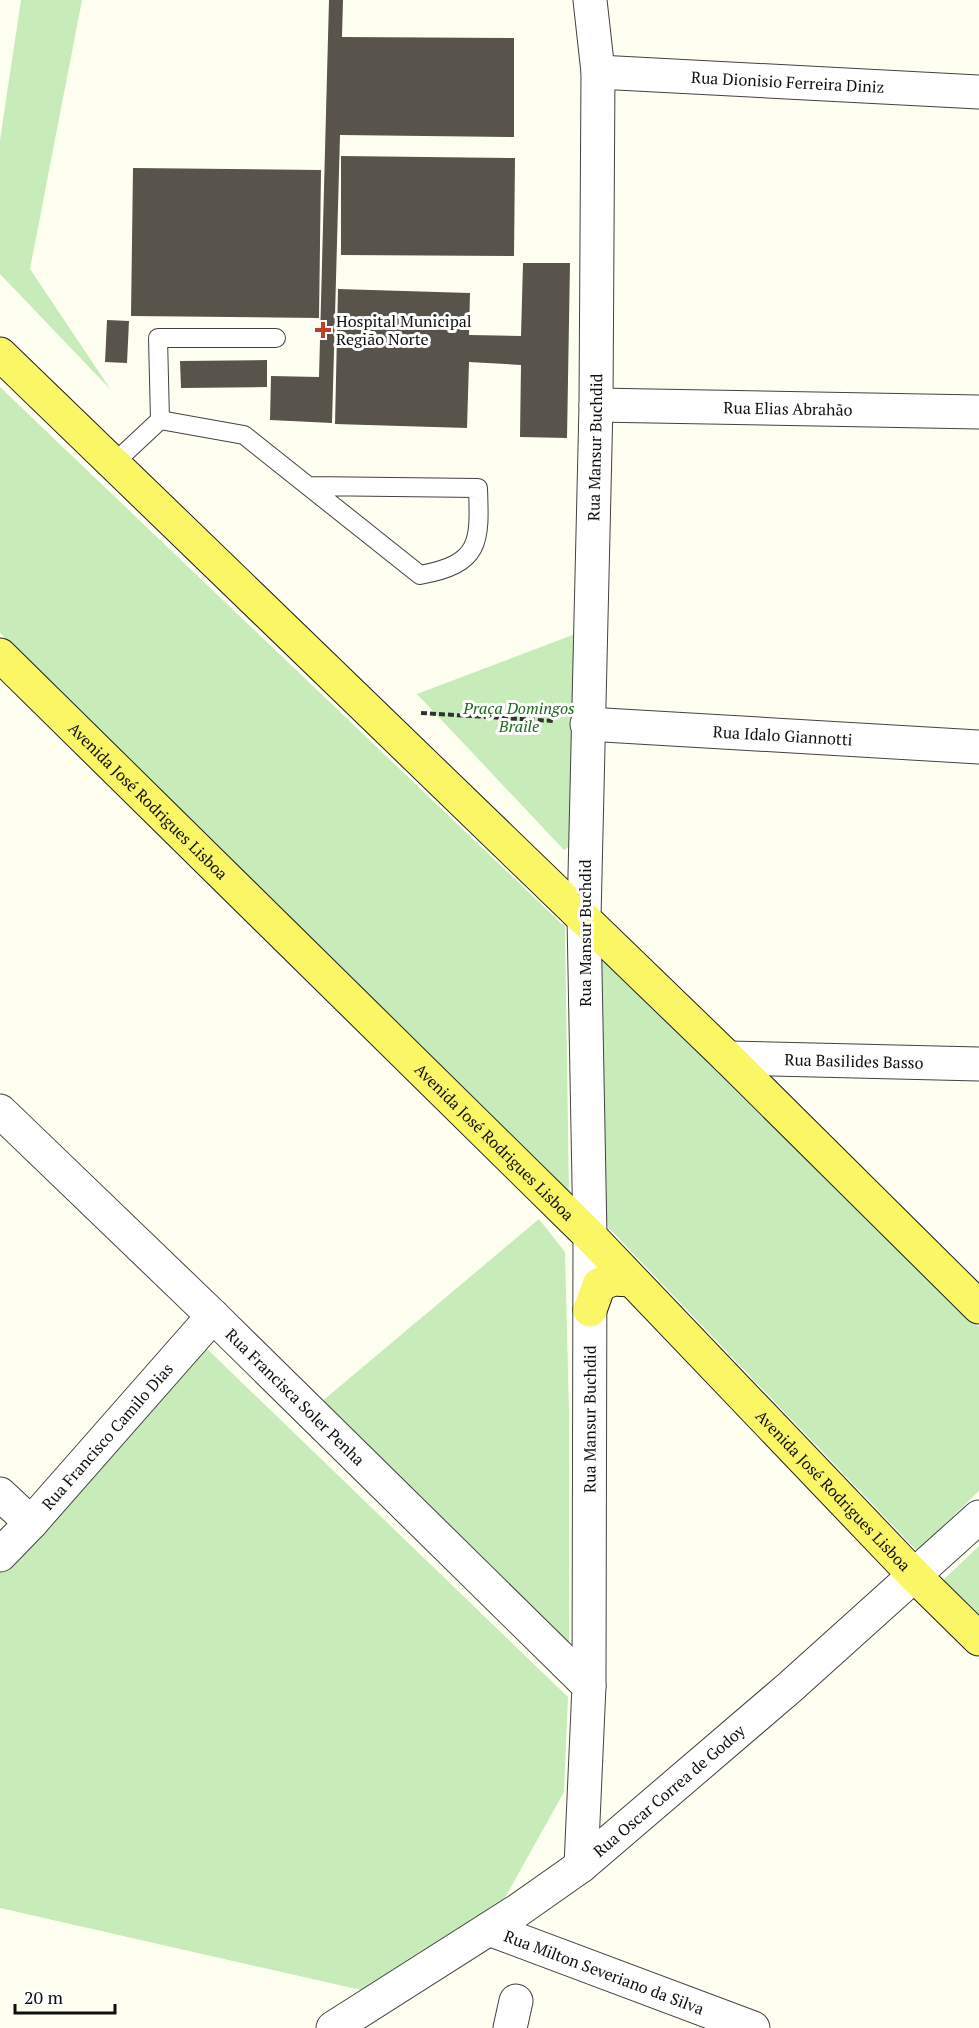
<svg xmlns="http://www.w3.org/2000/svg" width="979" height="2028" font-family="'PT Serif',serif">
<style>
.green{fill:#c8ebba}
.building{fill:#58534b}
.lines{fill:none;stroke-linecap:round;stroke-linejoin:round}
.lane-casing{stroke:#424242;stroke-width:20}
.street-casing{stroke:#424242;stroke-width:35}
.primary-casing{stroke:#202020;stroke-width:35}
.path{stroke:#313131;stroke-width:4;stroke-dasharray:6 3;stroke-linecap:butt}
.lane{stroke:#fff;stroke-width:18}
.street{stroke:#fff;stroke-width:33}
.primary{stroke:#faf666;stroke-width:33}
.poi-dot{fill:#c23f24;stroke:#fff;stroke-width:2}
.labels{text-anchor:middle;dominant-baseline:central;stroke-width:6;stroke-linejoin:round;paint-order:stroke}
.street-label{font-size:16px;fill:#0f0f0f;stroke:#fff}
.poi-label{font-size:16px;fill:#0f0f0f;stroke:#fff;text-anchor:start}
.park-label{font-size:16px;font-style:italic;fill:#1d691e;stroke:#fff}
</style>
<rect width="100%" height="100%" fill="#fffff1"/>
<g class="green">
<path d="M21,0H82L30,269L111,390L0,274V140Z"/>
<path d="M0,387L565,927L569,1196L0,633Z"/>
<path d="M575,634L579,841L564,850L417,694Z"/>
<path d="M598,952L979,1327V1491L917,1551L605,1224Z"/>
<path d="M539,1219L565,1252L569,1411V1644L320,1403Z"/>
<path d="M204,1346L568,1697L564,1792L502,1903L361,1990L0,1908V1566Z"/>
<path d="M979,1546V1617L942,1581Z"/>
</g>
<g class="building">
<path d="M329,0H343L342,37L514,38V137L340,135L332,423L270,420L271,376L319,377Z"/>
<path d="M341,156L515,158L514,256L341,255Z"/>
<path d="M133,168L321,170L319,318L131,316Z"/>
<path d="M523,263H570L567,438L520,437L521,365L469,362L467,428L335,424L338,289L470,293L469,335L521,336Z"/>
<path d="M107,320L129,321L127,363L105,362Z"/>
<path d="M267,360V387L181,388L180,361Z"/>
</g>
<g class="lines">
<defs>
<g id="lane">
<path d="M160,420L158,338H276"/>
<path d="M114,463L160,420L244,435L420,575C481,564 480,542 478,488L308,486"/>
</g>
<g id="street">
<path id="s1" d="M598,72L979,92"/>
<path id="s2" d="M596,405L979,412"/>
<path id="s3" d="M587,724L979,747"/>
<path id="s4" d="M728,1058L979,1064"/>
<path id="s5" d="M0,1111L213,1316L589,1686"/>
<path d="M0,1494L31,1523"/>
<path id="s6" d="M0,1555L31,1523L213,1316"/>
<path id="s7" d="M581,1866L589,1686L590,1236L584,918L596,405L598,72L590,0"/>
<path id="s8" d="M489,1929L753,2028"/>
<path id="s9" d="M333,2028L517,1911L581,1866L789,1688L979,1517"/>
<path d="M510,2028L516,2001"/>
</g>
<g id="primary">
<path d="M0,354L728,1058L979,1307"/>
<path id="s10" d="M0,655L590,1236L915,1576L979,1639"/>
<path d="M590,1310L599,1285L613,1279L631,1280"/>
</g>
</defs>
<use href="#lane" class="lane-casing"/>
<use href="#street" class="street-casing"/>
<use href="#primary" class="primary-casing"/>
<path class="path" d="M421,713L554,721"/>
<use href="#lane" class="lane"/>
<use href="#street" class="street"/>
<use href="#primary" class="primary"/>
</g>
<path class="poi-dot" d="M320 321h6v6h6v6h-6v6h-6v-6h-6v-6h6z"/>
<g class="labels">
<g class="street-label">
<text stroke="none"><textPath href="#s1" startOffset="190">Rua Dionisio Ferreira Diniz</textPath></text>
<text stroke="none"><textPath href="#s2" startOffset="192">Rua Elias Abrahão</textPath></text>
<text stroke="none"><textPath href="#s7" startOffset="1419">Rua Mansur Buchdid</textPath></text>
<text stroke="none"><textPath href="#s3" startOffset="196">Rua Idalo Giannotti</textPath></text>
<text stroke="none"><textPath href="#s10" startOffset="208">Avenida José Rodrigues Lisboa</textPath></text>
<text transform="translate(585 933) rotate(-90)">Rua Mansur Buchdid</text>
<text stroke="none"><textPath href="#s4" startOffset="126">Rua Basilides Basso</textPath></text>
<text stroke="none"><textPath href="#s10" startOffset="694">Avenida José Rodrigues Lisboa</textPath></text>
<text stroke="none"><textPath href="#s5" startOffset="411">Rua Francisca Soler Penha</textPath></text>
<text stroke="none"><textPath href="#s7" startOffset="447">Rua Mansur Buchdid</textPath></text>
<text stroke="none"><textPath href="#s6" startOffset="160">Rua Francisco Camilo Dias</textPath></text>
<text stroke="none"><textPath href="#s10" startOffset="1180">Avenida José Rodrigues Lisboa</textPath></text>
<text stroke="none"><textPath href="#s9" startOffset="412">Rua Oscar Correa de Godoy</textPath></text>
<text stroke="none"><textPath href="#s8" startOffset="123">Rua Milton Severiano da Silva</textPath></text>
</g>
<g class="poi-label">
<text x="336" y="321">Hospital Municipal<tspan x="336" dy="18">Região Norte</tspan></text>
</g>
<g class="park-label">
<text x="519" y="708">Praça Domingos<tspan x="519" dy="18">Braile</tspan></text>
</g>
</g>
<path d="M15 2004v9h100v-9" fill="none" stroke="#0f0f0f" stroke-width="3"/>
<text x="24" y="2004" font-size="18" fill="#0f0f0f" stroke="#ffffff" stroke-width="4.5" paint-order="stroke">20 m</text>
</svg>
